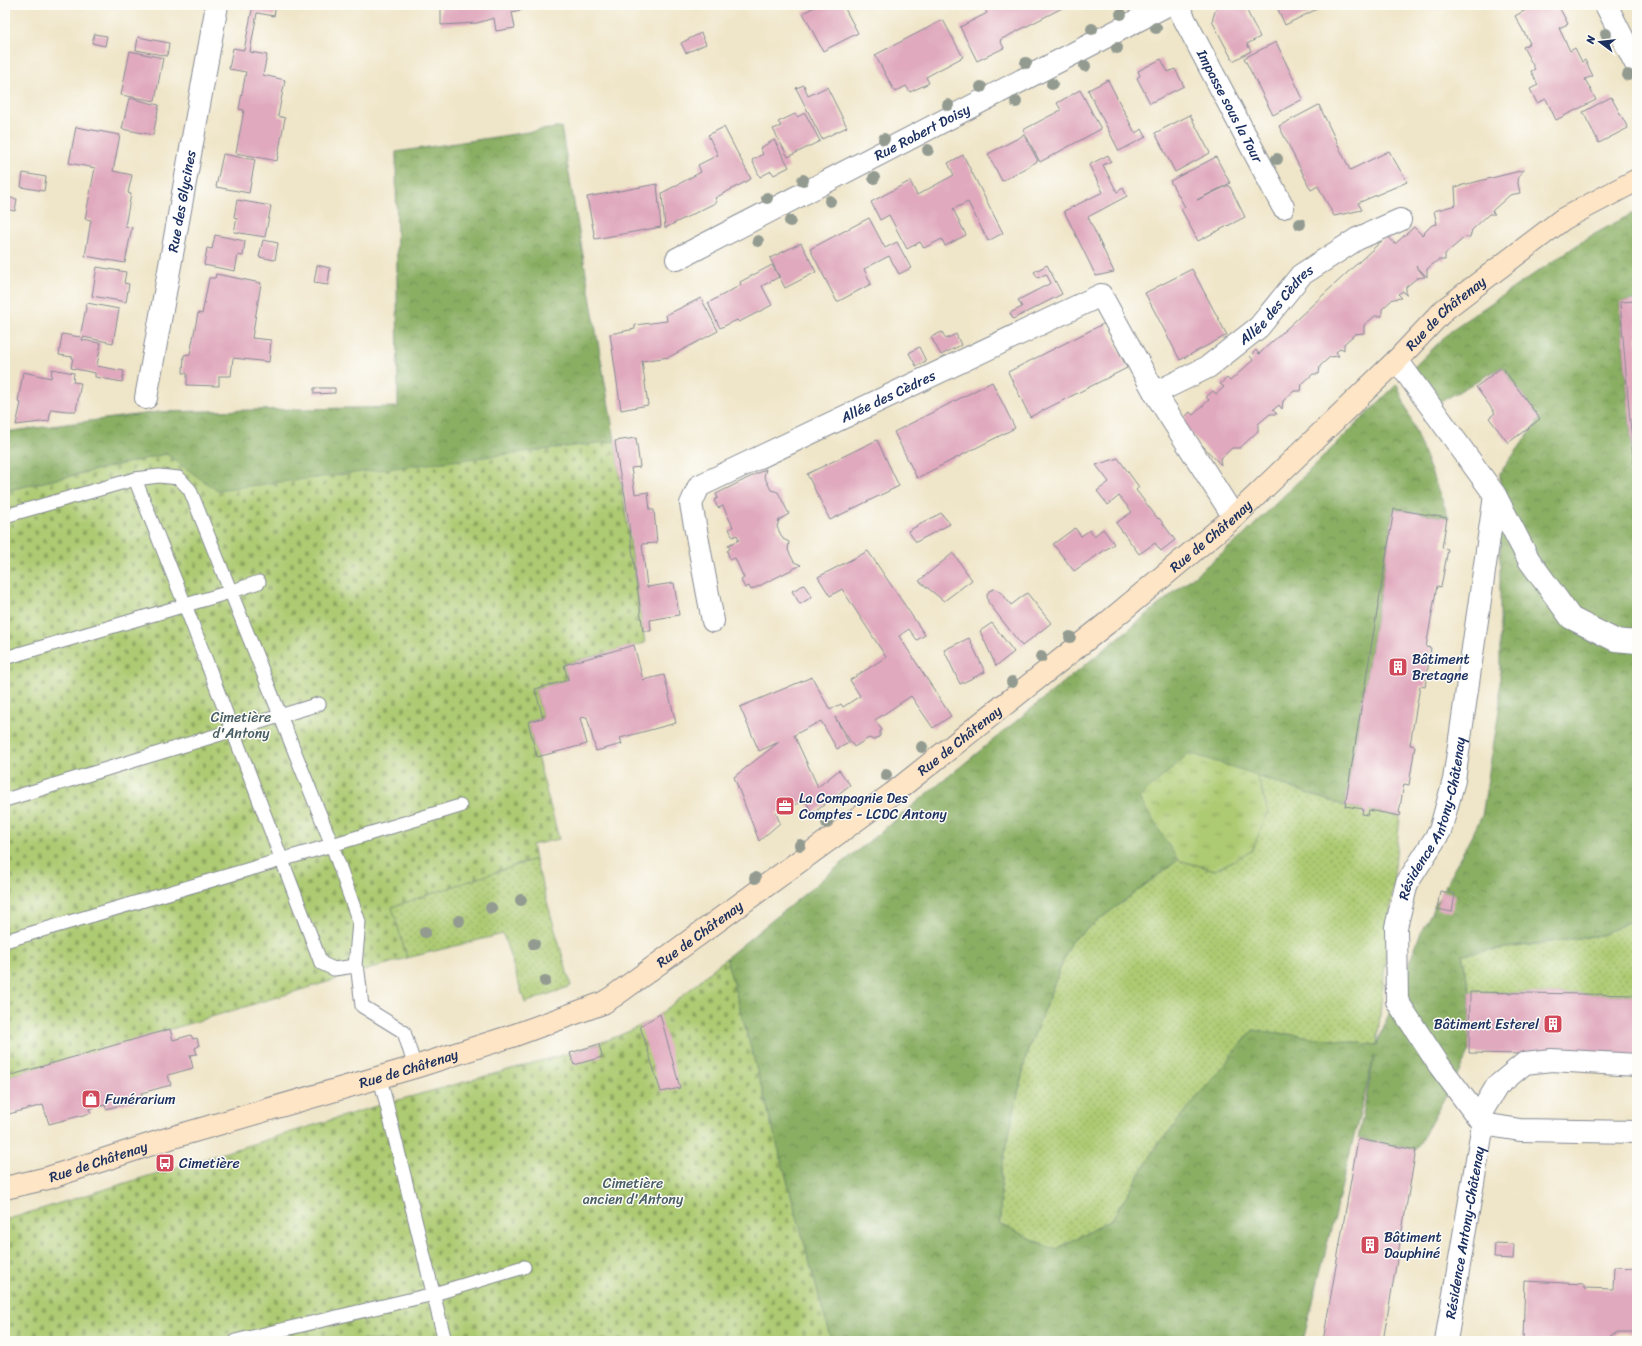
<svg xmlns="http://www.w3.org/2000/svg" width="1642" height="1346" font-family="Sriracha,sans-serif">
<style>
.grass{fill:url(#grass-dots);stroke:#647d68}
.forest{fill:url(#forest-crowns);stroke:#526f61}
.cemetery{fill:url(#cemetery-stones);stroke:#647d68}
.park{fill:url(#park-tufts);stroke:#647d68}
.building{fill:#e0a9bd}
.lines{fill:none;stroke-linecap:round;stroke-linejoin:round}
.service-casing{stroke:#858a93;stroke-width:15}
.minor-casing{stroke:#858a93;stroke-width:24}
.secondary-casing{stroke:#858a93;stroke-width:24}
.service{stroke:#fff;stroke-width:13}
.minor{stroke:#fff;stroke-width:22}
.secondary{stroke:#fde5c5;stroke-width:22}
.tree{fill:#939b91}
.labels{text-anchor:middle;dominant-baseline:central;stroke-width:3;stroke-linejoin:round;paint-order:stroke}
.street-label{font-size:14px;fill:#1b2f5e;stroke:#fdfcf7}
.poi-label{font-size:14px;fill:#1b2f5e;stroke:#fdfcf7;text-anchor:start}
.park-label{font-size:14px;fill:#475e64;stroke:#fdfcf7}
</style>
<defs>
<pattern id="grass-dots" width="8" height="8" patternUnits="userSpaceOnUse"><rect width="8" height="8" fill="#adcb72"/><path d="M2 2h.1M6 6h.1" fill="none" stroke="#8ca561" stroke-width="1.8" stroke-linecap="round"/></pattern>
<pattern id="forest-crowns" width="20" height="18" patternUnits="userSpaceOnUse"><rect width="20" height="18" fill="#8aaf64"/><path d="M2 6a3 3 0 1 1 6 0M12 15a3 3 0 1 1 6 0" fill="none" stroke="#708f56"/></pattern>
<pattern id="cemetery-stones" width="16" height="16" patternUnits="userSpaceOnUse"><rect width="16" height="16" fill="#adcb72"/><path d="M2 7V4a2 2 0 0 1 4 0v3zM10 15v-3a2 2 0 0 1 4 0v3z" fill="#8ca561"/></pattern>
<pattern id="park-tufts" width="24" height="20" patternUnits="userSpaceOnUse"><rect width="24" height="20" fill="#adcb72"/><path d="M3 7l-1-3M5 7V3M7 7l1-3M15 17l-1-3M17 17v-4M19 17l1-3" fill="none" stroke="#8ca561"/></pattern>
</defs>
<rect width="100%" height="100%" fill="#fdfcf7"/>
<filter id="ink" filterUnits="userSpaceOnUse"><feTurbulence type="fractalNoise" baseFrequency=".025" numOctaves="2"/><feDisplacementMap in="SourceGraphic" scale="8" xChannelSelector="R" yChannelSelector="G"/><feConvolveMatrix kernelMatrix="1 2 1 2 8 2 1 2 1" color-interpolation-filters="sRGB"/></filter>
<filter id="wash" filterUnits="userSpaceOnUse"><feTurbulence type="fractalNoise" baseFrequency=".012" numOctaves="4" result="noise"/><feDisplacementMap in="SourceGraphic" scale="16" xChannelSelector="R" yChannelSelector="G"/><feGaussianBlur stdDeviation="0.9" result="paint"/><feColorMatrix in="noise" values="0 0 0 0 0 0 0 0 0 0 0 0 0 0 0 0 0 1.4 0 .05"/><feComposite in="paint" operator="in"/></filter>
<g filter="url(#wash)">
<rect width="100%" height="100%" fill="#efe5c8"/>
<g class="grass">
<path d="M1257,775L1345,806L1400,816L1377,1045L1253,1030L1157,1146L1112,1219L1055,1250L1000,1224L1001,1171L1027,1053L1071,941L1178,860L1215,870L1268,812Z"/>
<path d="M535,859L571,986L525,1003L503,934L407,958L391,907Z"/>
<path d="M1637,918V995L1470,992L1462,954L1601,935Z"/>
</g>
<g class="forest">
<path d="M561,127L615,441L263,556L166,454L5,491V432L159,412L398,407L396,152Z"/>
<path d="M1637,211V299L1620,303L1637,506V918L1601,935L1462,954L1470,992L1469,1053L1416,1150L1358,1139L1374,1057L1303,1341H831L726,958L1243,536L1397,384L1449,518L1394,509L1345,806L1189,753L1140,798L1178,860L1071,941L1027,1053L1001,1171L1000,1224L1055,1250L1112,1219L1157,1146L1253,1030L1377,1045L1421,932L1482,816L1500,704V473L1540,419L1502,367L1435,405L1409,372L1454,328L1589,237Z"/>
</g>
<g class="cemetery">
<path d="M615,441L645,643L564,664L568,680L535,689L543,718L528,722L559,839L532,845L535,859L392,907L407,958L95,1052L5,1077V491L166,454L216,490Z"/>
<path d="M726,958L831,1341H5V1220L373,1107L570,1053C600,1043 634,1032 660,1014C683,997 704,976 726,958Z"/>
</g>
<path class="park" d="M1189,753L1257,775L1268,812L1252,851L1215,870L1178,860L1139,798Z"/>
<g id="blocks">
<g class="building">
<path d="M253,5H276L274,16L257,13L250,52L267,55L263,75L285,80L278,116L285,118L277,161L236,153L244,110L239,109L246,72L229,69L233,48L244,50Z"/>
<path d="M441,5H530V8L512,12L515,28L496,31L494,18L477,23L441,25Z"/>
<path d="M818,5H843L858,33L823,51L803,13Z"/>
<path d="M982,5H1068L1000,40L1004,48L977,61L960,27L987,13Z"/>
<path d="M1217,5H1244L1260,37L1247,44L1251,51L1233,61L1212,21Z"/>
<path d="M1276,5H1319L1315,7L1317,9L1285,25Z"/>
<path d="M1535,5H1558L1568,24L1559,28L1570,51L1575,48L1582,62L1585,60L1593,76L1585,79L1596,100L1556,120L1546,99L1537,103L1530,89L1538,85L1531,71L1535,69L1523,47L1530,43L1515,16Z"/>
<path d="M943,20L963,57L926,77L929,83L910,92L906,86L895,92L875,55Z"/>
<path d="M701,33L706,44L686,53L681,43Z"/>
<path d="M94,34L107,36L105,46L92,43Z"/>
<path d="M138,37L169,43L167,56L136,50Z"/>
<path d="M1276,42L1303,99L1273,115L1244,58Z"/>
<path d="M130,51L163,58L155,101L121,95Z"/>
<path d="M1161,59L1168,72L1175,69L1184,86L1150,103L1137,78L1140,76L1138,71Z"/>
<path d="M1108,80L1135,133L1142,129L1146,137L1119,151L1088,90Z"/>
<path d="M804,85L808,96L827,87L847,127L822,139L796,88Z"/>
<path d="M1080,90L1101,129L1040,162L1023,130L1061,110L1057,103Z"/>
<path d="M1611,97L1628,128L1599,143L1583,112Z"/>
<path d="M129,98L159,105L153,135L122,129Z"/>
<path d="M1319,105L1350,170L1389,151L1407,182L1358,203L1362,210L1334,216L1318,186L1311,190L1279,126Z"/>
<path d="M805,113L820,141L788,157L773,129L781,126L778,122L795,114L797,117Z"/>
<path d="M1190,115L1210,153L1175,172L1155,133Z"/>
<path d="M76,127L120,135L113,171L132,175L128,193L131,194L125,226L132,227L125,263L85,256L91,220L85,219L95,168L69,163Z"/>
<path d="M724,127L751,179L715,198L717,202L665,228L662,193L701,172L698,165L718,155L708,135Z"/>
<path d="M1024,135L1038,161L1002,181L988,154Z"/>
<path d="M774,140L789,167L774,175L771,171L760,177L752,160L763,154L760,148Z"/>
<path d="M223,154L255,160L249,193L216,187Z"/>
<path d="M963,155L1003,233L988,241L968,202L953,209L966,235L945,246L942,239L924,248L920,242L907,249L889,215L880,220L871,202L910,181L917,195L954,175L948,163Z"/>
<path d="M1108,155L1111,161L1103,165L1117,192L1123,188L1127,196L1088,217L1114,272L1096,276L1064,211L1103,192L1089,165Z"/>
<path d="M1216,157L1230,183L1197,200L1229,185L1245,217L1198,241L1181,209L1185,207L1170,181Z"/>
<path d="M1524,170L1517,179L1520,193L1510,195L1492,211L1495,214H1489L1472,230L1470,237H1465L1445,254V260H1438L1427,269V277L1416,266L1425,277L1417,278L1406,287V295L1403,291L1398,294L1402,298L1393,299L1382,309V316H1375L1364,325V333L1355,334L1344,344V350L1341,348L1336,352L1339,356L1330,357L1320,366L1319,374H1313L1302,384L1301,391H1294L1283,401L1282,409L1279,405L1273,410L1277,414H1270L1258,424V431L1240,448H1232L1220,459L1221,465L1183,425L1186,421L1184,418L1190,412L1193,415L1209,400L1206,397L1213,391L1216,394L1224,387L1220,384L1227,378L1230,381L1253,360L1250,356L1256,350L1259,354L1386,237L1388,236L1395,244L1414,227L1422,235L1432,225L1437,224L1434,211L1456,205L1455,187Z"/>
<path d="M23,173L46,177L44,191L21,187Z"/>
<path d="M657,184L661,227L595,239L587,197Z"/>
<path d="M5,197L17,199L15,211L5,209Z"/>
<path d="M237,200L271,206L265,237L234,232L237,218L234,217Z"/>
<path d="M869,218L885,248L897,242L911,268L899,274L889,256L864,269L871,284L837,302L810,249Z"/>
<path d="M215,235L245,241L243,256L238,255L235,271L204,265L207,248L212,249Z"/>
<path d="M263,240L278,243L275,260L259,257Z"/>
<path d="M801,243L816,272L785,288L770,258Z"/>
<path d="M317,265L330,268L328,285L314,283Z"/>
<path d="M772,265L779,277L762,286L772,305L739,322L737,320L720,328L708,303L741,285L740,282Z"/>
<path d="M1047,265L1062,294L1013,319L1010,313L1022,307L1018,300L1051,283L1046,274L1038,278L1034,272Z"/>
<path d="M97,267L126,272L124,283L129,284L126,302L92,296Z"/>
<path d="M1192,269L1227,335L1180,360L1145,293Z"/>
<path d="M216,274L261,283L252,338L271,340L269,362L233,358L231,376H219V386L187,385V373H183L184,355L190,354L198,313L202,314L209,278H215Z"/>
<path d="M701,298L718,331L669,357L642,361L648,405L621,410L610,334L635,329V325L667,321L666,315Z"/>
<path d="M1637,301V492H1636L1620,302Z"/>
<path d="M87,303L119,309L113,343L83,337L82,340L101,343L97,366L124,371L122,382L95,377V373L71,368L73,357L59,355L62,334L80,337Z"/>
<path d="M1105,323L1127,368L1030,417L1008,372Z"/>
<path d="M942,332L946,339L956,334L961,345L941,355L931,337Z"/>
<path d="M919,347L926,361L916,366L909,353Z"/>
<path d="M1502,367L1540,419L1508,443L1489,418L1495,413L1476,387Z"/>
<path d="M52,369L74,373L73,382L81,383L76,411H67L51,409L49,421L16,425L21,403L18,402L23,372L51,378Z"/>
<path d="M992,382L1015,428L917,478L894,432Z"/>
<path d="M314,388H335V393L314,394Z"/>
<path d="M636,438L640,467L631,468L635,494L648,492L650,510H654L657,543L642,544L647,587L674,583L679,615L650,620L651,631H643L625,495L619,470L615,441Z"/>
<path d="M877,440L899,486L830,520L807,474Z"/>
<path d="M1118,458L1139,487L1136,490L1158,519L1159,518L1175,540L1161,551L1155,543L1139,554L1116,523L1132,512L1119,496L1108,505L1097,491L1109,482L1096,465Z"/>
<path d="M766,469L764,476L771,490L778,492L789,514L779,520L777,527L783,539L789,542L788,550L794,562L801,565L751,590L749,586L745,588L741,580L744,578L735,558L730,560L727,551L730,549L728,545L739,540L737,535L733,537L729,529L733,527L723,506L718,508L714,500L718,498L716,494Z"/>
<path d="M1394,509L1447,518L1442,548L1448,549L1441,587L1437,586L1426,647L1431,648L1425,687L1420,686L1410,745L1415,746L1409,785L1404,784L1399,813H1401L1400,816L1369,810L1368,815L1362,814L1363,809L1345,806Z"/>
<path d="M941,513L950,524L916,542L908,531Z"/>
<path d="M1075,528L1081,536L1090,530L1094,536L1103,529L1114,544L1074,571L1053,544Z"/>
<path d="M868,551L925,635L917,640L909,629L899,636L951,716L933,728L911,696L875,720L882,730L880,731V736L874,740L869,738L854,747L835,717L849,743L837,749L821,721L794,735L818,787L839,770L850,785L812,814L806,800L776,813L780,823L759,841L734,777L779,742L759,751L740,707L812,677L830,710L841,704L843,707L860,696L850,680L886,657L842,589L830,596L818,577Z"/>
<path d="M953,553L972,580L944,601L919,581Z"/>
<path d="M804,585L812,597L800,604L792,591Z"/>
<path d="M994,589L1001,592L1011,605L1027,593L1051,623L1022,646L988,602L987,595L989,591Z"/>
<path d="M992,623L1014,652L996,666L980,631Z"/>
<path d="M969,638L985,672L960,684L944,650Z"/>
<path d="M634,645L643,680L664,675L676,723L620,738L622,744L596,751L587,717L580,718L587,744L537,757L528,722L543,718L535,689L568,680L564,665Z"/>
<path d="M1440,891L1455,894L1452,912L1437,909Z"/>
<path d="M1470,992L1637,995V1056L1469,1053Z"/>
<path d="M660,1014L680,1088L661,1092L640,1026Z"/>
<path d="M170,1029L173,1040L191,1035L193,1039L197,1038L199,1046L195,1048L197,1054L190,1055L193,1068L168,1075L171,1085L141,1093L143,1099L106,1109L105,1105L89,1109L91,1113L49,1124L43,1105L5,1115V1077Z"/>
<path d="M599,1044L602,1057L574,1065L570,1053Z"/>
<path d="M1358,1139L1416,1150L1383,1341H1323Z"/>
<path d="M1495,1243L1514,1244L1513,1259L1494,1258Z"/>
<path d="M1614,1267L1637,1268V1333H1615V1335H1611V1341L1523,1339L1525,1281L1584,1284V1288L1613,1289Z"/>
</g>
</g>
</g>
<g filter="url(#ink)">
<use href="#blocks" fill-opacity="0" stroke="#858a93" stroke-width="1"/>
<g class="lines">
<defs>
<g id="service">
<path d="M135,479L185,605L321,963L334,969L355,966"/>
<path d="M5,516L135,479L159,476L179,478L190,490L332,845L359,922L355,966L358,972L362,1006L404,1032L415,1067"/>
<path d="M5,658L230,592L259,582"/>
<path d="M5,800L319,704"/>
<path d="M5,941L332,845L460,806"/>
<path d="M380,1078L445,1341"/>
<path d="M235,1341L434,1294L524,1267"/>
</g>
<g id="minor">
<path id="s1" d="M1177,5L1283,207"/>
<path d="M1606,5L1637,66"/>
<path id="s2" d="M677,259L1167,5"/>
<path d="M1397,360L1495,495"/>
<path id="s3" d="M1155,393L1208,367L1259,327L1301,275L1357,239L1400,220"/>
<path id="s4" d="M146,398L217,5"/>
<path id="s5" d="M713,621L691,504L699,486L1101,295L1155,393L1234,517"/>
<path d="M1479,1116L1497,1086L1525,1063L1551,1060L1637,1065"/>
<path d="M1483,1124L1520,1130L1637,1132"/>
<path id="s6" d="M1446,1341L1483,1124L1439,1065L1397,1001L1396,927L1407,883L1440,831L1454,780L1495,495L1529,560L1571,618L1615,640L1637,642"/>
</g>
<g id="secondary">
<path id="s7" d="M5,1188L48,1178L170,1138L415,1067L515,1035L603,1003L614,996L892,794L1106,624L1234,517L1397,360L1445,309L1563,219L1637,180"/>
</g>
</defs>
<use href="#service" class="service-casing"/>
<use href="#minor" class="minor-casing"/>
<use href="#secondary" class="secondary-casing"/>
<use href="#service" class="service"/>
<use href="#minor" class="minor"/>
<use href="#secondary" class="secondary"/>
</g>
<g class="tree">
<circle cx="1121" cy="14" r="6"/>
<circle cx="1156" cy="28" r="6"/>
<circle cx="1092" cy="29" r="6"/>
<circle cx="1606" cy="34" r="6"/>
<circle cx="1117" cy="48" r="6"/>
<circle cx="1026" cy="63" r="6"/>
<circle cx="1085" cy="66" r="6"/>
<circle cx="1628" cy="75" r="6"/>
<circle cx="1052" cy="84" r="6"/>
<circle cx="981" cy="87" r="6"/>
<circle cx="1016" cy="102" r="6"/>
<circle cx="948" cy="105" r="6"/>
<circle cx="884" cy="139" r="6"/>
<circle cx="928" cy="150" r="6"/>
<circle cx="1277" cy="159" r="6"/>
<circle cx="874" cy="178" r="6"/>
<circle cx="803" cy="180" r="6"/>
<circle cx="767" cy="198" r="6"/>
<circle cx="830" cy="201" r="6"/>
<circle cx="790" cy="221" r="6"/>
<circle cx="1300" cy="224" r="6"/>
<circle cx="758" cy="241" r="6"/>
<circle cx="1070" cy="637" r="6"/>
<circle cx="1041" cy="657" r="6"/>
<circle cx="1012" cy="682" r="6"/>
<circle cx="922" cy="747" r="6"/>
<circle cx="886" cy="775" r="6"/>
<circle cx="827" cy="823" r="6"/>
<circle cx="800" cy="845" r="6"/>
<circle cx="755" cy="878" r="6"/>
<circle cx="521" cy="900" r="6"/>
<circle cx="491" cy="908" r="6"/>
<circle cx="459" cy="921" r="6"/>
<circle cx="425" cy="932" r="6"/>
<circle cx="534" cy="944" r="6"/>
<circle cx="545" cy="981" r="6"/>
</g>
</g>
<defs>
<symbol id="building-square" viewBox="-11 -11 22 22"><rect x="-9" y="-9" width="18" height="18" rx="4" fill="#d1495b" stroke="#fdfcf7"/><path d="M-4-6H4V6H1V3H-1V6H-4ZM-2.5-4.3h1.7v1.8h-1.7ZM.8-4.3h1.7v1.8H.8ZM-2.5-1h1.7V.8h-1.7ZM.8-1h1.7V.8H.8Z" fill="#fff"/></symbol>
<symbol id="office-square" viewBox="-11 -11 22 22"><rect x="-9" y="-9" width="18" height="18" rx="4" fill="#d1495b" stroke="#fdfcf7"/><path d="M-6-3h4V-5.5h4V-3h4V5H-6ZM-1-4.5V-3h2v-1.5ZM-6 0V1H6V0Z" fill="#fff"/></symbol>
<symbol id="shop-square" viewBox="-11 -11 22 22"><rect x="-9" y="-9" width="18" height="18" rx="4" fill="#d1495b" stroke="#fdfcf7"/><path d="M-5-2.5h2.3a2.7 3.5 0 0 1 5.4 0H5L5.5 6h-11ZM-1.5-2.5h3a1.5 2.3 0 0 0-3 0Z" fill="#fff"/></symbol>
<symbol id="bus-square" viewBox="-11 -11 22 22"><rect x="-9" y="-9" width="18" height="18" rx="4" fill="#d1495b" stroke="#fdfcf7"/><path d="M-5-6H5V4H4V6H2V4H-2V6H-4V4H-5ZM-3.5-4V0h7V-4ZM-3.5 1.2v1.5H-2V1.2ZM2 1.2v1.5H3.5V1.2Z" fill="#fff"/></symbol>
</defs>
<g fill-rule="evenodd">
<use href="#building-square" x="1387" y="656" width="22" height="22"/>
<use href="#office-square" x="774" y="795" width="22" height="22"/>
<use href="#building-square" x="1542" y="1013" width="22" height="22"/>
<use href="#shop-square" x="80" y="1088" width="22" height="22"/>
<use href="#bus-square" x="154" y="1152" width="22" height="22"/>
<use href="#building-square" x="1359" y="1234" width="22" height="22"/>
</g>
<g class="labels">
<g class="street-label">
<text stroke="none"><textPath href="#s1" startOffset="114">Impasse sous la Tour</textPath></text>
<text stroke="none"><textPath href="#s2" startOffset="276">Rue Robert Doisy</textPath></text>
<text stroke="none"><textPath href="#s4" startOffset="200">Rue des Glycines</textPath></text>
<text stroke="none"><textPath href="#s3" startOffset="152">Allée des Cèdres</textPath></text>
<text stroke="none"><textPath href="#s7" startOffset="1717">Rue de Châtenay</textPath></text>
<text stroke="none"><textPath href="#s5" startOffset="348">Allée des Cèdres</textPath></text>
<text stroke="none"><textPath href="#s7" startOffset="1393">Rue de Châtenay</textPath></text>
<text stroke="none"><textPath href="#s7" startOffset="1069">Rue de Châtenay</textPath></text>
<text stroke="none"><textPath href="#s6" startOffset="560">Résidence Antony-Châtenay</textPath></text>
<text stroke="none"><textPath href="#s7" startOffset="745">Rue de Châtenay</textPath></text>
<text stroke="none"><textPath href="#s7" startOffset="421">Rue de Châtenay</textPath></text>
<text stroke="none"><textPath href="#s7" startOffset="97">Rue de Châtenay</textPath></text>
<text stroke="none"><textPath href="#s6" startOffset="110">Résidence Antony-Châtenay</textPath></text>
</g>
<g class="poi-label">
<text x="1412" y="659">Bâtiment<tspan x="1412" dy="16">Bretagne</tspan></text>
<text x="799" y="798">La Compagnie Des<tspan x="799" dy="16">Comptes - LCDC Antony</tspan></text>
<text x="1539" y="1024" text-anchor="end">Bâtiment Esterel</text>
<text x="105" y="1099">Funérarium</text>
<text x="179" y="1163">Cimetière</text>
<text x="1384" y="1237">Bâtiment<tspan x="1384" dy="16">Dauphiné</tspan></text>
</g>
<g class="park-label">
<text x="241" y="717">Cimetière<tspan x="241" dy="16">d'Antony</tspan></text>
<text x="633" y="1183">Cimetière<tspan x="633" dy="16">ancien d'Antony</tspan></text>
</g>
</g>
<rect width="1642" height="1346" fill="none" stroke="#fdfcf7" stroke-width="20"/>
<g transform="translate(1600 42) rotate(285)" stroke="#fdfcf7" stroke-width="3" paint-order="stroke">
<path d="M0-3L7 15L0 10L-7 15Z" fill="#1b2f5e"/>
<text y="-6" font-size="11" font-weight="bold" text-anchor="middle" fill="#1b2f5e">N</text>
</g>
</svg>
